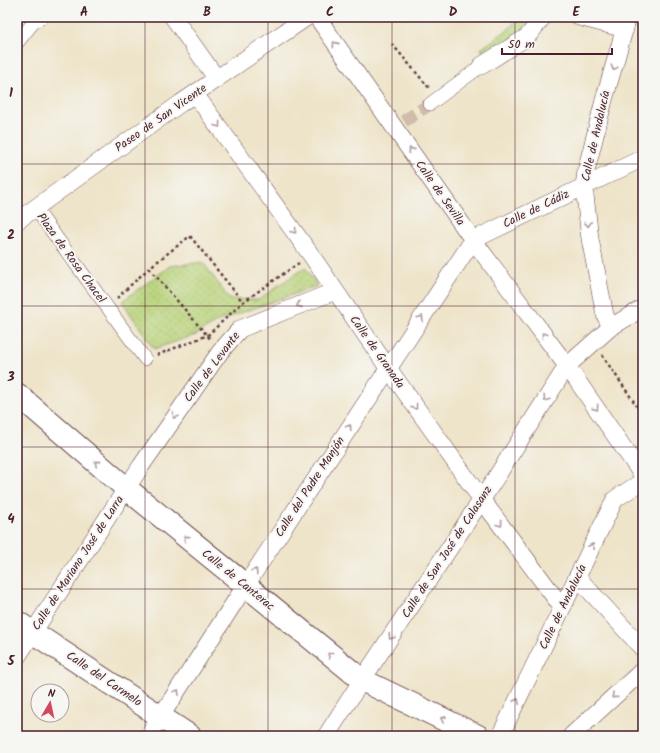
<svg xmlns="http://www.w3.org/2000/svg" width="660" height="753" font-family="Kalam,sans-serif">
<style>
.garden{fill:url(#garden-dots);stroke:#807852}
.lines{fill:none;stroke-linecap:round;stroke-linejoin:round}
.pedestrian-tunnel{stroke:#cdbda9;stroke-width:13;stroke-dasharray:13 6;stroke-linecap:butt}
.pedestrian-casing{stroke:#633d43;stroke-width:14}
.minor-casing{stroke:#633d43;stroke-width:18}
.tertiary-casing{stroke:#633d43;stroke-width:24}
.path{stroke:#633d43;stroke-width:2.5;stroke-dasharray:3 3;stroke-linecap:butt}
.pedestrian{stroke:#fff;stroke-width:13}
.minor{stroke:#fff;stroke-width:17}
.tertiary{stroke:#fff;stroke-width:22}
.oneway{stroke:#ae9aa0}
.grid{fill:none;stroke:#4a1f2b;stroke-width:1;stroke-opacity:0.55}
.labels{text-anchor:middle;dominant-baseline:central;stroke-width:4;stroke-linejoin:round;paint-order:stroke}
.street-label{font-size:12px;fill:#4a1f2b;stroke:#f6f6f2}
.neatline{fill:none;stroke:#4a1f2b;stroke-width:1.5}
.grid-label{font-size:13px;text-anchor:middle;font-weight:bold;fill:#4a1f2b}
</style>
<defs>
<pattern id="garden-dots" width="8" height="8" patternUnits="userSpaceOnUse"><rect width="8" height="8" fill="#b7d278"/><path d="M2 2h.1M6 6h.1" fill="none" stroke="#9fb468" stroke-width="1.8" stroke-linecap="round"/></pattern>
</defs>
<rect width="100%" height="100%" fill="#f6f6f2"/>
<filter id="ink" filterUnits="userSpaceOnUse"><feTurbulence type="fractalNoise" baseFrequency=".025" numOctaves="2"/><feDisplacementMap in="SourceGraphic" scale="8" xChannelSelector="R" yChannelSelector="G"/><feConvolveMatrix kernelMatrix="1 2 1 2 8 2 1 2 1" color-interpolation-filters="sRGB"/></filter>
<filter id="wash" filterUnits="userSpaceOnUse"><feTurbulence type="fractalNoise" baseFrequency=".012" numOctaves="4" result="noise"/><feDisplacementMap in="SourceGraphic" scale="16" xChannelSelector="R" yChannelSelector="G"/><feGaussianBlur stdDeviation="0.9" result="paint"/><feColorMatrix in="noise" values="0 0 0 0 0 0 0 0 0 0 0 0 0 0 0 0 0 1.4 0 .05"/><feComposite in="paint" operator="in"/></filter>
<g filter="url(#wash)">
<rect width="100%" height="100%" fill="#eee4c9"/>
<g class="garden">
<path d="M518,17H534L523,33L485,55L481,49L510,28Z"/>
<path d="M203,262L229,299L258,300L305,267L317,286L218,321L196,335L154,349L122,301L170,266Z"/>
</g>
</g>
<g filter="url(#ink)">
<g class="lines">
<path class="pedestrian-tunnel" d="M404,121L430,104"/>
<defs>
<g id="pedestrian">
<path d="M17,43L37,18"/>
<path d="M430,104L481,66"/>
<path d="M35,208L145,359"/>
</g>
<g id="minor">
<path d="M35,17H39"/>
<path d="M173,17L217,79"/>
<path d="M317,17L473,240L567,366L488,490L362,680L326,736"/>
<path d="M579,17L625,29"/>
<path d="M481,66L527,37L543,17"/>
<path d="M195,94L311,255L388,368L482,500L562,607"/>
<path d="M17,221L181,103L307,17"/>
<path d="M643,308L611,327L567,366L643,476"/>
<path d="M611,327L605,315L590,239L584,186L586,171L604,100L628,17"/>
<path d="M577,577L643,649"/>
<path d="M17,657L141,466L220,352L240,329L335,291"/>
<path d="M148,736L236,600L473,240L643,158"/>
<path d="M500,736L615,499L643,481"/>
<path d="M571,736L643,670"/>
</g>
<g id="tertiary">
<path d="M17,394L126,488L362,680L478,736"/>
<path d="M17,622L190,736"/>
</g>
</defs>
<use href="#pedestrian" class="pedestrian-casing"/>
<use href="#minor" class="minor-casing"/>
<use href="#tertiary" class="tertiary-casing"/>
<g class="path">
<path d="M392,44L430,89"/>
<path d="M149,268L211,340"/>
<path d="M117,298L149,268L190,236L243,302L299,263"/>
<path d="M157,355L208,335L243,302"/>
<path d="M602,355L643,415"/>
</g>
<use href="#pedestrian" class="pedestrian"/>
<use href="#minor" class="minor"/>
<use href="#tertiary" class="tertiary"/>
</g>
<defs><path id="oneway-chevron" d="M-2-3.5L2.5 0L-2 3.5" fill="none" stroke-width="1.6" stroke-linecap="round" stroke-linejoin="round"/></defs>
<g class="oneway">
<use href="#oneway-chevron" transform="translate(335 44) rotate(-125)"/>
<use href="#oneway-chevron" transform="translate(614 68) rotate(107)"/>
<use href="#oneway-chevron" transform="translate(218 125) rotate(54)"/>
<use href="#oneway-chevron" transform="translate(411 150) rotate(-125)"/>
<use href="#oneway-chevron" transform="translate(588 224) rotate(84)"/>
<use href="#oneway-chevron" transform="translate(294 231) rotate(54)"/>
<use href="#oneway-chevron" transform="translate(299 305) rotate(158)"/>
<use href="#oneway-chevron" transform="translate(421 318) rotate(-56)"/>
<use href="#oneway-chevron" transform="translate(544 335) rotate(-127)"/>
<use href="#oneway-chevron" transform="translate(546 399) rotate(123)"/>
<use href="#oneway-chevron" transform="translate(415 407) rotate(54)"/>
<use href="#oneway-chevron" transform="translate(596 408) rotate(55)"/>
<use href="#oneway-chevron" transform="translate(175 416) rotate(124)"/>
<use href="#oneway-chevron" transform="translate(349 427) rotate(-57)"/>
<use href="#oneway-chevron" transform="translate(97 463) rotate(-139)"/>
<use href="#oneway-chevron" transform="translate(500 524) rotate(53)"/>
<use href="#oneway-chevron" transform="translate(186 538) rotate(-140)"/>
<use href="#oneway-chevron" transform="translate(592 546) rotate(-64)"/>
<use href="#oneway-chevron" transform="translate(255 571) rotate(-57)"/>
<use href="#oneway-chevron" transform="translate(391 637) rotate(124)"/>
<use href="#oneway-chevron" transform="translate(330 655) rotate(-141)"/>
<use href="#oneway-chevron" transform="translate(177 692) rotate(-58)"/>
<use href="#oneway-chevron" transform="translate(614 696) rotate(138)"/>
<use href="#oneway-chevron" transform="translate(517 701) rotate(-64)"/>
<use href="#oneway-chevron" transform="translate(443 719) rotate(-154)"/>
</g>
</g>
<path class="grid" d="M145,17V736M268,17V736M392,17V736M515,17V736M17,164H643M17,306H643M17,447H643M17,589H643"/>
<g class="labels">
<g class="street-label">
<text transform="translate(161 118) rotate(-35)">Paseo de San Vicente</text>
<text transform="translate(596 136) rotate(-77)">Calle de Andalucía</text>
<text transform="translate(440 193) rotate(55)">Calle de Sevilla</text>
<text transform="translate(536 209) rotate(-26)">Calle de Cádiz</text>
<text transform="translate(71 258) rotate(54)">Plaza de Rosa Chacel</text>
<text transform="translate(377 352) rotate(55)">Calle de Granada</text>
<text transform="translate(212 367) rotate(-53)">Calle de Levante</text>
<text transform="translate(310 487) rotate(-57)">Calle del Padre Manjón</text>
<text transform="translate(447 552) rotate(-57)">Calle de San José de Calasanz</text>
<text transform="translate(78 563) rotate(-57)">Calle de Mariano José de Larra</text>
<text transform="translate(238 580) rotate(39)">Calle de Canterac</text>
<text transform="translate(563 607) rotate(-64)">Calle de Andalucía</text>
<text transform="translate(104 679) rotate(34)">Calle del Carmelo</text>
</g>
</g>
<rect width="660" height="753" fill="none" stroke="#f6f6f2" stroke-width="44"/>
<g transform="translate(50 703) rotate(9)"><circle r="19" fill="#f6f6f2" stroke="#b1a0a2"/>
<path d="M0-3L7 15L0 10L-7 15Z" fill="#d1495b"/>
<text y="-6" font-size="11" font-weight="bold" text-anchor="middle" fill="#4a1f2b">N</text>
</g>
<path d="M502 48v6h110v-6" fill="none" stroke="#4a1f2b" stroke-width="2"/>
<text x="508" y="48" font-size="12" fill="#4a1f2b" stroke="#f6f6f2" stroke-width="3" paint-order="stroke">50 m</text>
<rect x="22" y="22" width="616" height="709" class="neatline"/>
<g class="grid-label">
<text x="84" y="16">A</text>
<text x="207" y="16">B</text>
<text x="330" y="16">C</text>
<text x="453" y="16">D</text>
<text x="576" y="16">E</text>
<text x="11" y="97">1</text>
<text x="11" y="239">2</text>
<text x="11" y="381">3</text>
<text x="11" y="523">4</text>
<text x="11" y="665">5</text>
</g>
</svg>
